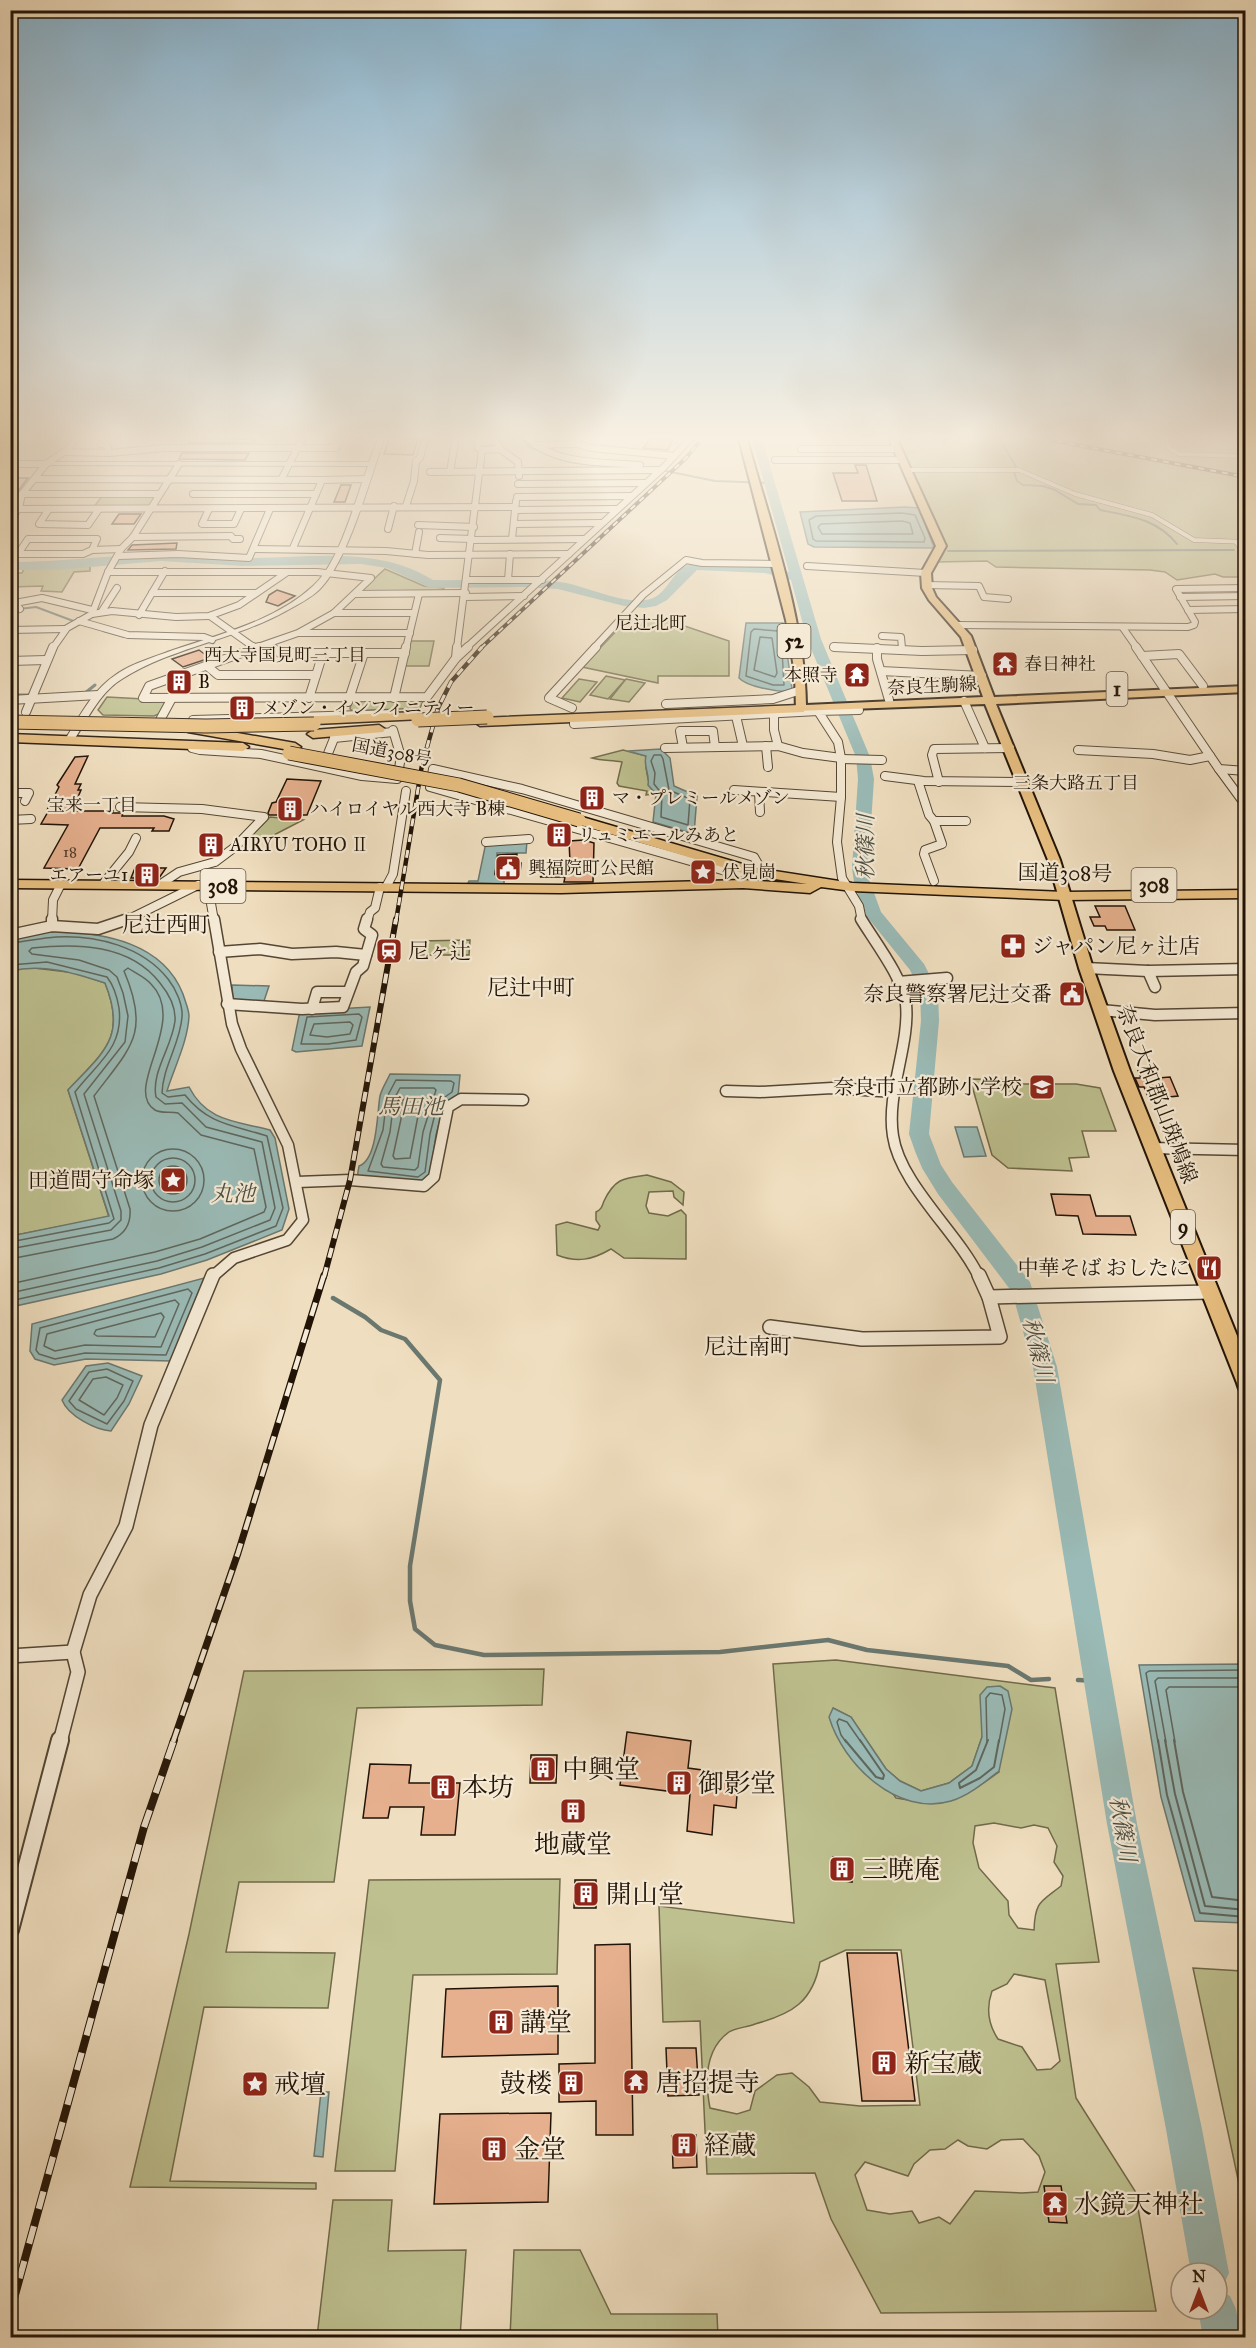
<svg xmlns="http://www.w3.org/2000/svg" width="1256" height="2348" font-family="'IM FELL Great Primer','Noto Serif JP',serif">
<style>
.green{fill:#bec08f;stroke:#706a4a;stroke-width:1.5;fill-rule:evenodd}
.water{fill:#9abbb7;stroke:#6a7870;stroke-width:1.5}
.lines{fill:none;stroke-linecap:round;stroke-linejoin:round}
.shore-far1{stroke:#5e675e;stroke-width:1.5}
.shore{stroke:#5e675e;stroke-width:2}
.stream-far2{stroke:#6a7870;stroke-width:2}
.stream-far1{stroke:#6a7870;stroke-width:3}
.stream{stroke:#6a7870;stroke-width:4.5}
.river{fill:#9abbb7;fill-rule:evenodd}
.building{fill:#e6b08e;stroke:#211306;stroke-width:1.5}
.pedestrian-casing{stroke:#544634;stroke-width:5}
.minor-far4-casing{stroke:#544634;stroke-width:8}
.minor-far3-casing{stroke:#544634;stroke-width:10}
.minor-far2-casing{stroke:#544634;stroke-width:13}
.minor-far1-casing{stroke:#544634;stroke-width:16}
.minor-casing{stroke:#544634;stroke-width:20}
.tertiary-casing{stroke:#544634;stroke-width:2}
.primary-casing{stroke:#211306;stroke-width:4}
.trunk-casing{stroke:#211306;stroke-width:3}
.pedestrian{stroke:#f5ead5;stroke-width:4}
.minor-far4{stroke:#f5ead5;stroke-width:6}
.minor-far3{stroke:#f5ead5;stroke-width:8}
.minor-far2{stroke:#f5ead5;stroke-width:10}
.minor-far1{stroke:#f5ead5;stroke-width:13}
.minor{stroke:#f5ead5;stroke-width:16}
.tertiary{fill:#f5ead5;fill-rule:evenodd}
.primary{fill:#e8bf80;fill-rule:evenodd}
.trunk{fill:#e8bf80;fill-rule:evenodd}
.rail-far4-casing{stroke:#211306;stroke-width:4}
.rail-far3-casing{stroke:#211306;stroke-width:4.5}
.rail-far2-casing{stroke:#211306;stroke-width:6}
.rail-far1-casing{stroke:#211306;stroke-width:7}
.rail-casing{stroke:#211306;stroke-width:8}
.rail-far4{stroke:#f5ead5;stroke-width:2;stroke-dasharray:6;stroke-linecap:butt}
.rail-far3{stroke:#f5ead5;stroke-width:3;stroke-dasharray:8;stroke-linecap:butt}
.rail-far2{stroke:#f5ead5;stroke-width:4;stroke-dasharray:10;stroke-linecap:butt}
.rail-far1{stroke:#f5ead5;stroke-width:4.5;stroke-dasharray:14;stroke-linecap:butt}
.rail{stroke:#f5ead5;stroke-width:6;stroke-dasharray:18;stroke-linecap:butt}
.trunk-bridge-casing{stroke:#211306;stroke-width:15;stroke-linecap:butt}
.trunk-bridge{stroke:#e8bf80;stroke-width:13}
.labels{text-anchor:middle;dominant-baseline:central;stroke-width:4.5;stroke-linejoin:round;paint-order:stroke}
.far-number-label{font-size:15px;fill:#523a28}
.far-neighbourhood-label{font-size:18px;fill:#211306;stroke:#f5ead5}
.far-poi-label{font-size:18px;fill:#211306;stroke:#f5ead5;text-anchor:start}
.far-street-label{font-size:18px;fill:#211306;stroke:#f5ead5}
.shield{fill:#f5ead5;stroke:#615444;stroke-width:1.5}
.shield-label{font-size:20px;font-weight:bold;fill:#211306}
.street-label{font-size:21px;fill:#211306;stroke:#f5ead5}
.poi-label{font-size:21px;fill:#211306;stroke:#f5ead5;text-anchor:end}
.water-label{font-size:22px;font-style:italic;fill:#4b4e44;stroke:#f5ead5}
.neighbourhood-label{font-size:22px;fill:#211306;stroke:#f5ead5}
.near-poi-label{font-size:26px;fill:#211306;stroke:#f5ead5;text-anchor:start}
</style>
<rect width="100%" height="100%" fill="#efdebf"/>
<filter id="stains"><feTurbulence type="fractalNoise" baseFrequency=".00333" numOctaves="4"/><feColorMatrix values="0 0 0 0 .2 0 0 0 0 .09 0 0 0 0 .02 0 0 0 .5 -.17"/></filter>
<radialGradient id="worn" r=".72"><stop offset=".6" stop-color="#630" stop-opacity="0"/><stop offset="1" stop-color="#630" stop-opacity=".3"/></radialGradient>
<g class="green">
<path d="M896,439H1245V577H1223L1215,574L1177,580L1165,572L1150,570L996,567L987,561L937,562L943,550Z"/>
<path d="M103,495L156,496L149,507L93,508Z"/>
<path d="M90,566V571L74,572L62,592L41,591L43,586L11,587V576L13,573H22L24,569Z"/>
<path d="M385,569L424,586L444,588L442,592H364L362,590Z"/>
<path d="M652,619H664L729,641V676H658V683L582,667L623,624Z"/>
<path d="M411,641H434L429,666H405Z"/>
<path d="M606,676L625,680L608,699L590,695Z"/>
<path d="M579,679L597,682L580,702L562,698Z"/>
<path d="M626,679L645,683L629,702L610,699Z"/>
<path d="M107,697L163,700L166,702L161,713L154,716L103,715L98,710Z"/>
<path d="M352,699H424L420,708L353,711L350,709Z"/>
<path d="M623,750L646,756C645,767 648,788 656,794L646,795L647,791L619,786L617,783L622,762C611,760 602,761 592,758Z"/>
<path d="M270,817L303,820L274,835L248,839Z"/>
<path d="M470,940L469,955H419L421,941Z"/>
<path d="M26,967L76,973L105,983C127,1038 104,1051 68,1090L109,1217L11,1236V971Z"/>
<path d="M970,1079L1017,1080L1019,1084H1076L1100,1088L1116,1131H1082L1089,1157L1069,1158L1072,1171L1008,1168L992,1155Z"/>
<path d="M647,1175L671,1182L684,1192L683,1205L674,1197L673,1191L649,1192L646,1206L649,1213L668,1216L681,1210L686,1215V1259L624,1258L611,1249C592,1260 577,1263 557,1255L556,1225L567,1222L598,1230L600,1226L596,1220V1212C602,1209 602,1206 604,1201C615,1178 624,1178 647,1175Z"/>
<path d="M836,1660L1055,1688L1099,1962L1056,1964L1076,2098L1135,2191L1156,2311L881,2313L831,2219L815,2173L707,2174L700,2021L663,2022L659,1906L794,1923L773,1664ZM833,1708L851,1717L886,1769L900,1781L921,1791L949,1783L972,1766L982,1737L999,1772C959,1801 946,1807 896,1798ZM994,1823L1021,1828L1034,1825L1048,1828L1057,1846L1054,1862L1063,1876L1061,1886C1041,1902 1035,1901 1034,1930L1018,1928L1009,1915L1008,1901L979,1868L973,1843L975,1826ZM846,1950H901L920,2105L860,2106L820,2102L809,2087L792,2073L777,2075L755,2091L750,2110L737,2114L710,2108C705,2082 704,2050 729,2032C735,2028 748,2027 755,2024C792,2014 813,2002 820,1962ZM1014,1974L1045,1980L1060,2061L1051,2069L1037,2070L1022,2047L998,2039C988,2024 986,2008 992,1991L1007,1984ZM1023,2139L1039,2156L1045,2172L1038,2192L1022,2193L975,2191L950,2224L939,2217L919,2223L912,2211L890,2214L867,2210L855,2175L865,2162L908,2176L914,2164L930,2150L945,2149L958,2140L968,2146L987,2149L1001,2140Z"/>
<path d="M544,1669L542,1705L357,1708L334,1882H239L226,1952L335,1953L328,2008L204,2007L170,2181L316,2183V2189L130,2187L189,1934L244,1671Z"/>
<path d="M560,1879L557,1974L413,1975L395,2171H335L369,1880Z"/>
<path d="M1193,1968L1242,1971L1245,1984V2212Z"/>
<path d="M333,2200H392L388,2251L466,2250L460,2337H317Z"/>
<path d="M514,2250H580L611,2314H717L718,2337H510Z"/>
</g>
<g class="water">
<path d="M905,507L919,508L934,548L814,547L808,544L800,512Z"/>
<path d="M746,623H783L792,689L788,692C776,691 747,687 739,678Z"/>
<path d="M661,749L670,758L674,786L697,796L694,834L653,822L656,794L648,785C650,774 643,766 646,756L628,751Z"/>
<path d="M527,841L526,853H497L495,875L504,876V884L468,883L469,881H478L485,847L487,845Z"/>
<path d="M56,931C105,933 163,943 183,994C185,1001 189,1010 189,1016C188,1041 174,1068 167,1091L189,1087C207,1122 236,1121 270,1130L275,1138L289,1209L282,1230L207,1260L161,1274L11,1307V1236L109,1216L68,1090C104,1052 127,1037 105,983C74,973 42,963 11,971V937Z"/>
<path d="M232,985L269,986L263,1004L233,1001Z"/>
<path d="M370,1007L362,1046L296,1052L292,1050L300,1011Z"/>
<path d="M390,1074L460,1075L458,1096L444,1104L436,1135L430,1176L419,1184L357,1178L359,1166C378,1159 377,1112 380,1096C382,1088 387,1081 390,1074Z"/>
<path d="M955,1127H977L986,1156L964,1157Z"/>
<path d="M204,1278L171,1361L86,1359L54,1365L35,1359L30,1351L32,1324Z"/>
<path d="M108,1363L142,1376L129,1404L111,1431C96,1430 68,1416 62,1400L86,1366Z"/>
<path d="M1245,1664V1923L1195,1921L1161,1797L1139,1665Z"/>
<path d="M1000,1686L1008,1691L1012,1709L999,1771C985,1782 968,1796 951,1801C897,1817 843,1764 829,1717L833,1708L851,1717L886,1769L900,1781L921,1791L949,1783L972,1766L982,1737L980,1695L987,1687Z"/>
<path d="M321,2092H329L323,2157L314,2156Z"/>
</g>
<g class="lines">
<g class="shore-far1">
<path d="M902,513L915,515L925,538L924,542L816,541L813,539L809,520L816,516Z"/>
<path d="M902,521L910,523L913,534H822L818,527L821,524Z"/>
<path d="M754,629L778,631L782,650L784,685H773L746,676L751,632Z"/>
<path d="M760,637L772,638L777,673L775,677L754,670Z"/>
<path d="M654,755H661L663,759L669,790L690,799L688,825L661,817L662,794L654,784L655,773L651,761Z"/>
<path d="M10,943C25,942 40,938 56,937C96,935 142,946 168,979C176,989 183,1005 182,1017C180,1044 163,1066 162,1093L168,1097L185,1095C209,1125 233,1125 267,1136L283,1208L276,1226L205,1254L159,1268L10,1301"/>
<path d="M10,965L47,962L107,977C114,986 117,996 119,1008C124,1048 97,1063 75,1092L114,1219L109,1223L10,1242"/>
<path d="M359,1014L362,1017L356,1040L328,1044H301L307,1017Z"/>
<path d="M350,1022L353,1025L350,1034L327,1037L310,1035L314,1024Z"/>
<path d="M396,1080L451,1081L454,1083L452,1092L438,1102L430,1134L425,1172L418,1177L368,1171L383,1130L387,1097Z"/>
<path d="M400,1088H434L436,1090L423,1132L418,1167L415,1170L383,1167L381,1164L390,1132L394,1099Z"/>
<path d="M406,1097H419L421,1100L410,1158L395,1159L393,1156L401,1119L402,1101Z"/>
<circle cx="173" cy="1180" r="31"/>
<circle cx="173" cy="1180" r="22"/>
<circle cx="173" cy="1180" r="14"/>
<path d="M10,1249L111,1230L121,1220V1211L84,1094L125,1042L128,1016L123,993L117,977L109,970L79,960L32,954L29,951L32,948C77,943 130,944 160,983C169,994 176,1007 175,1021C172,1047 151,1072 156,1097L165,1104L182,1103L206,1127L262,1142L275,1208L270,1220L202,1247L157,1261L10,1293"/>
<path d="M10,1259L113,1239C126,1233 131,1223 130,1209L94,1096C130,1048 151,1034 124,971L128,968C135,973 145,977 151,984C189,1022 122,1089 155,1110C162,1114 170,1111 178,1113L201,1135L254,1149L266,1207L264,1212L200,1239L155,1252L10,1284"/>
<path d="M188,1289L192,1293L166,1355L85,1353L55,1359L39,1354L36,1350L40,1328Z"/>
<path d="M175,1300L179,1304L161,1347L85,1345L55,1351L44,1346L47,1334Z"/>
<path d="M161,1313L164,1317L155,1337L97,1336L94,1334L96,1330Z"/>
<path d="M107,1369L133,1381L124,1401L107,1424L76,1409L69,1401L89,1372Z"/>
<path d="M106,1377L123,1385L117,1398L104,1415L79,1400L93,1379Z"/>
<path d="M846,1742L841,1735L837,1722L839,1719L847,1722L861,1742"/>
<path d="M987,1742L986,1698L990,1693L1002,1695L1005,1709L999,1742"/>
<path d="M1158,1742L1146,1673L1149,1671L1246,1670"/>
<path d="M1166,1742L1155,1681L1158,1678H1246"/>
<path d="M1175,1742L1166,1690L1169,1687H1246"/>
</g>
<g class="shore">
<path d="M845,1740L876,1777L883,1779L884,1775L860,1740"/>
<path d="M988,1740L976,1770L959,1783L960,1788L980,1778L994,1767L999,1740"/>
<path d="M1158,1740L1167,1795L1200,1913L1246,1917"/>
<path d="M1165,1740L1175,1794L1205,1906L1246,1910"/>
<path d="M1174,1740L1183,1792L1212,1897L1246,1901"/>
</g>
<g class="stream-far2">
<path d="M523,439L527,446L552,456"/>
<path d="M1000,439L1016,467"/>
<path d="M661,470L715,481L769,483"/>
<path d="M1014,472L1017,481L1023,485L1043,486L1055,490L1078,504L1096,505L1100,510C1130,516 1157,519 1177,544"/>
<path d="M948,551L1234,550"/>
<path d="M10,610L36,607L76,622"/>
<path d="M103,631L124,637"/>
</g>
<g class="stream-far1">
<path d="M85,693L95,685"/>
<path d="M10,695H31"/>
</g>
<g class="stream">
<path d="M333,1298L365,1317L381,1330L405,1339L440,1380L410,1566V1601L415,1629L435,1645L484,1655L720,1652L828,1640L867,1650L1008,1666L1031,1680L1049,1679"/>
<path d="M1078,1680L1099,1681"/>
</g>
<g class="river">
<path d="M752,439H762L821,639L870,757L874,779L868,868L870,882L881,912L924,964L938,991L939,1021L929,1134L941,1165L952,1182L1030,1282L1057,1367L1137,1824L1202,2129L1229,2273L1223,2286L1217,2289V2273H1191L1166,2129L1107,1824L1033,1367L1012,1292L938,1194L922,1168L915,1151L909,1134L921,1021L920,991L910,970L864,913L854,882L852,868L858,779L856,757L807,639L791,580L765,573L697,570L667,600L656,606L644,608L624,606L558,589L522,587L430,588L387,568L361,564L243,566L161,561L55,570H10V562C61,562 110,555 160,554C187,553 215,558 242,558C306,559 375,544 433,580C475,581 518,576 560,582C588,586 617,603 645,600C665,599 670,575 685,566C701,556 770,566 789,572Z"/>
<path d="M1217,2290L1230,2296L1236,2309L1241,2338H1203L1198,2309H1217Z"/>
</g>
</g>
<g class="building">
<path d="M192,439H256L254,443H189Z"/>
<path d="M389,439H418L413,455L384,454Z"/>
<path d="M650,439H673L668,450L643,448Z"/>
<path d="M182,453H249L245,460L179,459Z"/>
<path d="M855,465H866L877,501H842L833,473H858Z"/>
<path d="M10,478H28L10,502Z"/>
<path d="M341,485H351L345,502H334Z"/>
<path d="M119,514H141L134,524H112Z"/>
<path d="M177,543L176,549L128,550L132,545Z"/>
<path d="M277,590L295,596L278,606L266,602L269,595Z"/>
<path d="M199,650L210,658L183,667L172,659Z"/>
<path d="M88,756L75,784H81L78,790H81L72,811H113L112,813H123L122,816H164L174,819L169,831H152L154,828H100L78,869L44,868L68,825L41,824L49,810H47L59,787L57,785L75,757Z"/>
<path d="M287,779L321,781L307,815H269L268,813L272,803L276,802Z"/>
<path d="M584,840L594,843L593,882H564L565,877H540L567,866L570,862L569,841Z"/>
<path d="M517,854L516,863H521L520,873L495,874L498,855Z"/>
<path d="M135,868H166L159,878H131Z"/>
<path d="M1095,906H1125L1135,930H1107L1105,926H1094L1090,917H1100Z"/>
<path d="M1155,1070L1158,1078L1170,1077L1178,1096L1149,1099L1144,1087H1139L1135,1078H1141L1138,1071Z"/>
<path d="M1051,1194L1090,1195L1096,1216H1130L1136,1235L1083,1234L1078,1216L1056,1215Z"/>
<path d="M627,1732L691,1741L688,1768L717,1772L716,1779L738,1782L736,1808L714,1805L712,1835L687,1831L690,1794L620,1785Z"/>
<path d="M531,1755H557L556,1783H530Z"/>
<path d="M370,1764L411,1765L409,1783H460L455,1835H421L424,1807H390L388,1818H363Z"/>
<path d="M583,1801V1820L563,1821V1802Z"/>
<path d="M833,1857L852,1860V1882L833,1879Z"/>
<path d="M575,1880H596V1908H574Z"/>
<path d="M630,1944L633,2135H596V2101L559,2102V2064L595,2063V1945Z"/>
<path d="M847,1953H897L915,2101H862Z"/>
<path d="M558,1986V2054L442,2057L446,1989Z"/>
<path d="M666,2048H696L699,2095L668,2096Z"/>
<path d="M551,2113L548,2202L434,2204L440,2114Z"/>
<path d="M696,2135L697,2167L673,2168L672,2136Z"/>
<path d="M1044,2186H1061L1067,2223L1049,2222Z"/>
</g>
<g class="lines">
<defs>
<g id="pedestrian">
<path d="M1165,439L1170,449L1179,454L1240,456"/>
<path d="M1232,439L1246,461"/>
<path d="M905,470H1019L1075,494L1152,515L1194,540L1246,542"/>
<path d="M1236,542L1246,554"/>
</g>
<g id="minor-far4">
<path d="M104,439L101,444L107,445L109,453"/>
<path d="M495,439L500,449L518,462L519,476"/>
<path d="M528,439C557,465 603,462 640,465"/>
<path d="M577,439V444L591,448L674,456"/>
<path d="M16,443L20,439"/>
<path d="M535,445L577,444"/>
<path d="M478,448L477,442L496,441"/>
<path d="M801,449H897"/>
<path d="M63,452L109,453L165,448H336L339,439"/>
<path d="M775,460H901"/>
<path d="M10,464H46"/>
<path d="M430,472L660,470"/>
<path d="M450,472L455,442"/>
<path d="M35,479L322,480L293,548"/>
<path d="M281,480L302,439"/>
<path d="M322,480L366,479"/>
<path d="M518,484L645,483"/>
<path d="M22,494H159"/>
<path d="M193,494H316"/>
<path d="M517,497L631,496"/>
<path d="M406,506L414,481L416,461L420,458L425,439"/>
<path d="M10,509L515,507"/>
<path d="M49,509L39,524L88,525L99,509"/>
<path d="M209,509L202,524H234L241,509"/>
<path d="M516,510L616,509"/>
<path d="M10,520L19,508L22,494L46,464L68,449L76,439"/>
<path d="M514,524L601,523"/>
<path d="M418,525L474,527"/>
<path d="M388,529L394,506"/>
<path d="M133,537L231,536L233,539H240"/>
<path d="M440,538L472,539"/>
<path d="M28,539H97L92,550L83,554H18Z"/>
<path d="M512,539L516,501"/>
<path d="M472,540L584,539"/>
<path d="M254,549L386,551L428,555L569,554"/>
<path d="M92,550L121,549"/>
<path d="M10,554H18"/>
<path d="M415,554L419,532"/>
<path d="M119,556L178,554L249,558L270,509"/>
<path d="M807,566L926,573"/>
<path d="M108,572H317L371,578L334,613L298,633L255,648"/>
<path d="M467,580H542"/>
<path d="M508,580L510,554"/>
<path d="M926,585L979,586L984,597L1008,599"/>
<path d="M152,593H255"/>
<path d="M355,594L466,593"/>
<path d="M465,597L524,596"/>
<path d="M1180,597L1246,596"/>
<path d="M20,609L15,603L42,598L92,610"/>
<path d="M1188,610L1246,609"/>
<path d="M102,611L117,588"/>
<path d="M334,613H414"/>
<path d="M92,614L112,611L176,617L209,616L239,605L286,573"/>
<path d="M139,615L165,571"/>
<path d="M210,616L255,648"/>
<path d="M79,621L128,635L204,637L212,640"/>
<path d="M957,625L1188,627L1194,625L1195,622L1176,589L1246,588"/>
<path d="M1123,628L1137,648"/>
<path d="M10,630L65,629"/>
<path d="M299,633H410"/>
<path d="M882,636L901,637L902,648"/>
<path d="M268,645L273,648"/>
<path d="M834,647L864,648"/>
<path d="M53,648L67,628L92,614L108,572L121,549L133,537L179,464"/>
<path d="M406,648L419,594"/>
<path d="M457,648L482,450L500,449"/>
<path d="M466,648L664,467L690,439"/>
<path d="M594,648L643,595L686,560L702,563L776,564"/>
</g>
<g id="minor-far3">
<path d="M253,647L256,649"/>
<path d="M259,647L149,686L143,698L427,697L456,658L468,647"/>
<path d="M271,647L280,653H405"/>
<path d="M834,647L922,651L973,650"/>
<path d="M1136,647L1219,769L1246,771"/>
<path d="M877,648V659L889,700"/>
<path d="M1142,656L1179,654L1203,686"/>
<path d="M456,658L457,647"/>
<path d="M10,661L46,660"/>
<path d="M207,666L218,675H316"/>
<path d="M881,671L982,676"/>
<path d="M309,698L323,653"/>
<path d="M394,698L406,647"/>
<path d="M10,700L98,695"/>
<path d="M964,701L985,748"/>
<path d="M348,702L364,653"/>
<path d="M666,704L773,699L801,690"/>
<path d="M572,708L549,698L596,647"/>
<path d="M859,710L818,711L838,742L841,758V797L837,842L842,878L859,906L862,921"/>
<path d="M26,712L53,647"/>
<path d="M774,714V730L778,746"/>
<path d="M736,716L743,746"/>
<path d="M160,720L172,698"/>
<path d="M193,720L395,714"/>
<path d="M574,722V724L818,711"/>
<path d="M334,738L393,732"/>
<path d="M192,745V748L200,750L261,754L362,776L397,779L401,757L393,730"/>
<path d="M766,746L768,767"/>
<path d="M683,747L680,731H713L715,747"/>
<path d="M665,748L778,746L803,753L841,758"/>
<path d="M1078,750L1153,754L1190,760L1210,756"/>
<path d="M841,759L882,760"/>
<path d="M323,766L335,736"/>
<path d="M1219,769L1241,799L1246,801"/>
<path d="M885,776L924,781L1023,782"/>
<path d="M918,781L929,815L934,821"/>
<path d="M939,782L932,755L934,749L1010,748"/>
<path d="M734,790L841,797"/>
<path d="M759,792L760,812"/>
<path d="M10,793H29L25,801"/>
<path d="M120,807L202,809L264,817L235,847L215,862L179,872L161,884"/>
<path d="M10,820L31,819"/>
<path d="M486,842L529,839"/>
<path d="M751,872H729L430,787L433,769L522,789L754,857L758,864"/>
<path d="M934,881L924,854L925,850L942,844L934,821H966"/>
<path d="M103,884L129,852L136,838"/>
<path d="M208,886L214,921"/>
<path d="M386,887L393,874L406,791"/>
<path d="M52,921L53,900L61,884"/>
<path d="M125,921L198,885"/>
<path d="M367,921L370,912L375,908L380,887"/>
</g>
<g id="minor-far2">
<path d="M861,919C875,942 903,978 906,1004C910,1045 886,1093 893,1136C900,1184 958,1233 979,1277"/>
<path d="M52,926V919"/>
<path d="M10,935L52,926L98,929L128,919"/>
<path d="M219,952L260,949L292,954L336,952L366,955"/>
<path d="M1086,968L1148,971L1246,969"/>
<path d="M1148,971L1155,987"/>
<path d="M898,982L947,978"/>
<path d="M227,1004L302,1009L343,1007L356,972L363,966L372,935L364,929L367,919"/>
<path d="M312,1009L317,992H347"/>
<path d="M1101,1010L1155,1015L1246,1013"/>
<path d="M726,1091L760,1092L832,1088L895,1092"/>
<path d="M1151,1148L1246,1150"/>
<path d="M297,1182L350,1180L424,1186L434,1177L448,1107L461,1099L523,1100"/>
<path d="M212,1277L234,1258L287,1240L303,1220L288,1145L241,1049L232,1024L214,919"/>
</g>
<g id="minor-far1">
<path d="M989,1297L1209,1292"/>
<path d="M770,1327L862,1339L1000,1337L989,1297L979,1275"/>
<path d="M10,1656L73,1652"/>
<path d="M60,1742L78,1672L73,1652L90,1595L126,1526L151,1425L213,1275"/>
</g>
<path id="minor" d="M10,1930L60,1740"/>
<path id="tertiary" d="M378,439H384C370,479 348,561 320,589C311,598 297,605 286,611C234,640 170,648 122,679C99,693 87,721 72,743H66L64,741C79,718 91,692 114,676C130,664 154,657 173,650C220,634 275,621 313,586C340,562 355,500 368,466L48,465L46,462H369Z"/>
<path id="primary" d="M739,439H747C770,523 805,619 806,705L983,697L961,637L929,600L922,588L921,573L936,546L889,439H897L946,546L931,573L932,588L936,597L971,636L994,697L1246,686V692L996,704L1060,860L1093,968L1130,1071L1246,1358V1391L1239,1389L1237,1383L1114,1071L1079,968L1048,860L985,704L796,711L795,674L786,620Z"/>
<g id="trunk">
<path d="M800,705L804,706V712L480,726L474,722L480,718Z"/>
<path d="M418,712L424,716L422,719L294,725L288,721L294,717Z"/>
<path d="M192,725L295,743L301,747L295,751L188,732L186,729L188,726Z"/>
<path d="M379,725L385,729L383,732L313,738L307,734L313,730Z"/>
<path d="M10,734L243,743L249,747L243,751L10,742Z"/>
<path d="M579,816L756,868L852,883L1065,892L1246,890V898L1065,900L852,891L821,887L810,893L743,888L561,893L10,888V880L561,885L743,880L807,884L749,875L574,823L572,820Z"/>
</g>
</defs>
<use href="#pedestrian" class="pedestrian-casing"/>
<use href="#minor-far4" class="minor-far4-casing"/>
<use href="#minor-far3" class="minor-far3-casing"/>
<use href="#minor-far2" class="minor-far2-casing"/>
<use href="#minor-far1" class="minor-far1-casing"/>
<use href="#minor" class="minor-casing"/>
<use href="#tertiary" class="tertiary-casing"/>
<use href="#primary" class="primary-casing"/>
<use href="#trunk" class="trunk-casing"/>
<use href="#pedestrian" class="pedestrian"/>
<use href="#minor-far4" class="minor-far4"/>
<use href="#minor-far3" class="minor-far3"/>
<use href="#minor-far2" class="minor-far2"/>
<use href="#minor-far1" class="minor-far1"/>
<use href="#minor" class="minor"/>
<use href="#tertiary" class="tertiary"/>
<use href="#primary" class="primary"/>
<use href="#trunk" class="trunk"/>
<defs>
<g id="rail-far4">
<path d="M1045,439L1246,477"/>
<path d="M481,648L685,459L702,439"/>
</g>
<path id="rail-far3" d="M396,921L422,765L438,708L451,682L482,647"/>
<path id="rail-far2" d="M324,1277L350,1180L396,919"/>
<path id="rail-far1" d="M173,1742L238,1553L324,1275"/>
<path id="rail" d="M10,2313L144,1827L174,1740"/>
</defs>
<use href="#rail-far4" class="rail-far4-casing"/>
<use href="#rail-far3" class="rail-far3-casing"/>
<use href="#rail-far2" class="rail-far2-casing"/>
<use href="#rail-far1" class="rail-far1-casing"/>
<use href="#rail" class="rail-casing"/>
<use href="#rail-far4" class="rail-far4"/>
<use href="#rail-far3" class="rail-far3"/>
<use href="#rail-far2" class="rail-far2"/>
<use href="#rail-far1" class="rail-far1"/>
<use href="#rail" class="rail"/>
<defs>
<g id="trunk-bridge">
<path d="M418,720L487,717"/>
<path d="M10,722L206,726L314,724"/>
<path d="M289,753L459,785L579,820"/>
</g>
</defs>
<use href="#trunk-bridge" class="trunk-bridge-casing"/>
<use href="#trunk-bridge" class="trunk-bridge"/>
</g>
<linearGradient id="sky" x2="0" y2="1"><stop stop-color="#89b7d4"/><stop offset="0.57" stop-color="#f8f0e2"/><stop offset="1" stop-color="#f8f0e2" stop-opacity="0"/></linearGradient>
<rect width="1256" height="768" fill="url(#sky)"/>
<defs>
<symbol id="temple-square" viewBox="-11 -11 22 22"><rect x="-9" y="-9" width="18" height="18" rx="4" fill="#8f2418" stroke="#f5ead5"/><path d="M0-6L5-2H3V0L6.5 2.5H4V6H1.5V3h-3V6H-4V2.5H-6.5L-3 0V-2H-5Z" fill="#fff"/></symbol>
<symbol id="building-square" viewBox="-11 -11 22 22"><rect x="-9" y="-9" width="18" height="18" rx="4" fill="#8f2418" stroke="#f5ead5"/><path d="M-4-6H4V6H1V3H-1V6H-4ZM-2.5-4.3h1.7v1.8h-1.7ZM.8-4.3h1.7v1.8H.8ZM-2.5-1h1.7V.8h-1.7ZM.8-1h1.7V.8H.8Z" fill="#fff"/></symbol>
<symbol id="civic-square" viewBox="-11 -11 22 22"><rect x="-9" y="-9" width="18" height="18" rx="4" fill="#8f2418" stroke="#f5ead5"/><path d="M-.6-6.5H3V-4.5H.6V-3L4-1V1h2V6H-6V1h2V-1L-.6-3ZM-1.2 2.5V6h2.4V2.5Z" fill="#fff"/></symbol>
<symbol id="sight-square" viewBox="-11 -11 22 22"><rect x="-9" y="-9" width="18" height="18" rx="4" fill="#8f2418" stroke="#f5ead5"/><path d="M0-6L1.8-2.2L6-1.7L2.9 1.2L3.7 5.4L0 3.3L-3.7 5.4L-2.9 1.2L-6-1.7L-1.8-2.2Z" fill="#fff"/></symbol>
<symbol id="pharmacy-square" viewBox="-11 -11 22 22"><rect x="-9" y="-9" width="18" height="18" rx="4" fill="#8f2418" stroke="#f5ead5"/><path d="M-2-6h4v4h4v4h-4v4h-4v-4h-4v-4h4Z" fill="#fff"/></symbol>
<symbol id="station-square" viewBox="-11 -11 22 22"><rect x="-9" y="-9" width="18" height="18" rx="4" fill="#8f2418" stroke="#f5ead5"/><path d="M-3-6H3Q5-6 5-4V2Q5 4 3 4L4.5 6H3L1.5 4h-3L-3 6H-4.5L-3 4Q-5 4-5 2V-4Q-5-6-3-6ZM-3.5-4v3h7v-3ZM-3.5 1v1.5H-2V1ZM2 1v1.5H3.5V1Z" fill="#fff"/></symbol>
<symbol id="school-square" viewBox="-11 -11 22 22"><rect x="-9" y="-9" width="18" height="18" rx="4" fill="#8f2418" stroke="#f5ead5"/><path d="M0-5L7-2L0 1L-7-2ZM-4 1L0 2.5L4 1V4Q0 6-4 4Z" fill="#fff"/></symbol>
<symbol id="restaurant-square" viewBox="-11 -11 22 22"><rect x="-9" y="-9" width="18" height="18" rx="4" fill="#8f2418" stroke="#f5ead5"/><path d="M-5-6h1v4h1v-4h1v4h1v-4h1v5L-1.5 .5V6h-2V.5L-5-1ZM5-6V6H3V1.5H1.5Q1.5-4 5-6Z" fill="#fff"/></symbol>
</defs>
<g fill-rule="evenodd">
<use href="#temple-square" x="990" y="649" width="30" height="30"/>
<use href="#temple-square" x="842" y="660" width="30" height="30"/>
<use href="#building-square" x="164" y="667" width="30" height="30"/>
<use href="#building-square" x="227" y="693" width="30" height="30"/>
<use href="#building-square" x="577" y="783" width="30" height="30"/>
<use href="#building-square" x="275" y="794" width="30" height="30"/>
<use href="#building-square" x="544" y="820" width="30" height="30"/>
<use href="#building-square" x="196" y="830" width="30" height="30"/>
<use href="#civic-square" x="493" y="853" width="30" height="30"/>
<use href="#sight-square" x="688" y="857" width="30" height="30"/>
<use href="#building-square" x="132" y="860" width="30" height="30"/>
<use href="#pharmacy-square" x="998" y="931" width="30" height="30"/>
<use href="#station-square" x="374" y="936" width="30" height="30"/>
<use href="#civic-square" x="1057" y="979" width="30" height="30"/>
<use href="#school-square" x="1027" y="1072" width="30" height="30"/>
<use href="#sight-square" x="158" y="1165" width="30" height="30"/>
<use href="#restaurant-square" x="1194" y="1253" width="30" height="30"/>
<use href="#building-square" x="528" y="1754" width="30" height="30"/>
<use href="#building-square" x="664" y="1768" width="30" height="30"/>
<use href="#building-square" x="428" y="1772" width="30" height="30"/>
<use href="#building-square" x="558" y="1796" width="30" height="30"/>
<use href="#building-square" x="827" y="1854" width="30" height="30"/>
<use href="#building-square" x="571" y="1879" width="30" height="30"/>
<use href="#building-square" x="486" y="2007" width="30" height="30"/>
<use href="#building-square" x="869" y="2048" width="30" height="30"/>
<use href="#temple-square" x="621" y="2067" width="30" height="30"/>
<use href="#building-square" x="556" y="2068" width="30" height="30"/>
<use href="#sight-square" x="240" y="2069" width="30" height="30"/>
<use href="#building-square" x="669" y="2130" width="30" height="30"/>
<use href="#building-square" x="479" y="2134" width="30" height="30"/>
<use href="#temple-square" x="1040" y="2189" width="30" height="30"/>
</g>
<g class="labels">
<g class="far-number-label">
<text x="70" y="852">18</text>
</g>
<g class="far-neighbourhood-label">
<text x="651" y="623">尼辻北町</text>
<text x="285" y="655">西大寺国見町三丁目</text>
<text x="1076" y="783">三条大路五丁目</text>
<text x="92" y="805">宝来一丁目</text>
</g>
<g class="far-poi-label">
<text x="1024" y="664">春日神社</text>
<text x="838" y="675" text-anchor="end">本照寺</text>
<text x="198" y="682">B</text>
<text x="262" y="708">メゾン・インフィニティー</text>
<text x="612" y="798">マ・プレミールメゾン</text>
<text x="310" y="809">ハイロイヤル西大寺 B棟</text>
<text x="578" y="835">リュミエールみあと</text>
<text x="230" y="845">AIRYU TOHO Ⅱ</text>
<text x="528" y="868">興福院町公民館</text>
<text x="722" y="872">伏見崗</text>
<text x="128" y="875" text-anchor="end">エアーユ1</text>
</g>
<g class="far-street-label">
<text transform="translate(932 686) rotate(-3)">奈良生駒線</text>
<text transform="translate(392 752) rotate(11)">国道308号</text>
</g>
<g class="shield">
<rect x="777.5" y="624" width="33" height="34" rx="4.5"/>
<rect x="1106.5" y="672" width="21" height="34" rx="4.5"/>
<rect x="1131.5" y="868" width="45" height="34" rx="4.5"/>
<rect x="200.5" y="869" width="45" height="34" rx="4.5"/>
<rect x="1171" y="1210" width="24" height="34" rx="4.5"/>
</g>
<g class="shield-label">
<text x="794" y="641">52</text>
<text x="1117" y="689">1</text>
<text x="1154" y="885">308</text>
<text x="223" y="886">308</text>
<text x="1183" y="1227">9</text>
</g>
<g class="street-label">
<text transform="translate(1065 873) rotate(1)">国道308号</text>
<text transform="translate(1157 1094) rotate(69)">奈良大和郡山斑鳩線</text>
</g>
<g class="poi-label">
<text x="1032" y="946" text-anchor="start">ジャパン尼ヶ辻店</text>
<text x="408" y="951" text-anchor="start">尼ヶ辻</text>
<text x="1052" y="994">奈良警察署尼辻交番</text>
<text x="1022" y="1087">奈良市立都跡小学校</text>
<text x="154" y="1180">田道間守命塚</text>
<text x="1190" y="1268">中華そば おしたに</text>
</g>
<g class="water-label">
<text transform="translate(865 847) rotate(-90)">秋篠川</text>
<text x="411" y="1106">馬田池</text>
<text x="233" y="1193">丸池</text>
<text transform="translate(1038 1350) rotate(76)">秋篠川</text>
<text transform="translate(1123 1829) rotate(80)">秋篠川</text>
</g>
<g class="neighbourhood-label">
<text x="166" y="924">尼辻西町</text>
<text x="531" y="987">尼辻中町</text>
<text x="748" y="1346">尼辻南町</text>
</g>
<g class="near-poi-label">
<text x="562" y="1769">中興堂</text>
<text x="698" y="1783">御影堂</text>
<text x="462" y="1787">本坊</text>
<text x="573" y="1844" text-anchor="middle">地蔵堂</text>
<text x="862" y="1869">三暁庵</text>
<text x="606" y="1894">開山堂</text>
<text x="520" y="2022">講堂</text>
<text x="904" y="2063">新宝蔵</text>
<text x="656" y="2082">唐招提寺</text>
<text x="552" y="2083" text-anchor="end">鼓楼</text>
<text x="274" y="2084">戒壇</text>
<text x="704" y="2145">経蔵</text>
<text x="514" y="2149">金堂</text>
<text x="1074" y="2204">水鏡天神社</text>
</g>
</g>
<rect width="1256" height="2348" fill="none" stroke="#efdebf" stroke-width="36"/>
<rect x="12" y="12" width="1232" height="2324" fill="none" stroke="#211306" stroke-width="3"/>
<rect x="18" y="18" width="1220" height="2312" fill="none" stroke="#211306" stroke-width="1.5"/>
<g transform="translate(1199 2291)"><circle r="28" fill="#f5ead5" stroke="#a09482" stroke-width="1.5"/>
<path d="M0-4.5L10 22L0 15L-10 22Z" fill="#8f2418"/>
<text y="-9" font-size="16" font-weight="bold" text-anchor="middle" fill="#211306">N</text>
</g>
<rect width="100%" height="100%" filter="url(#stains)"/>
<rect width="100%" height="100%" fill="url(#worn)"/>
</svg>
